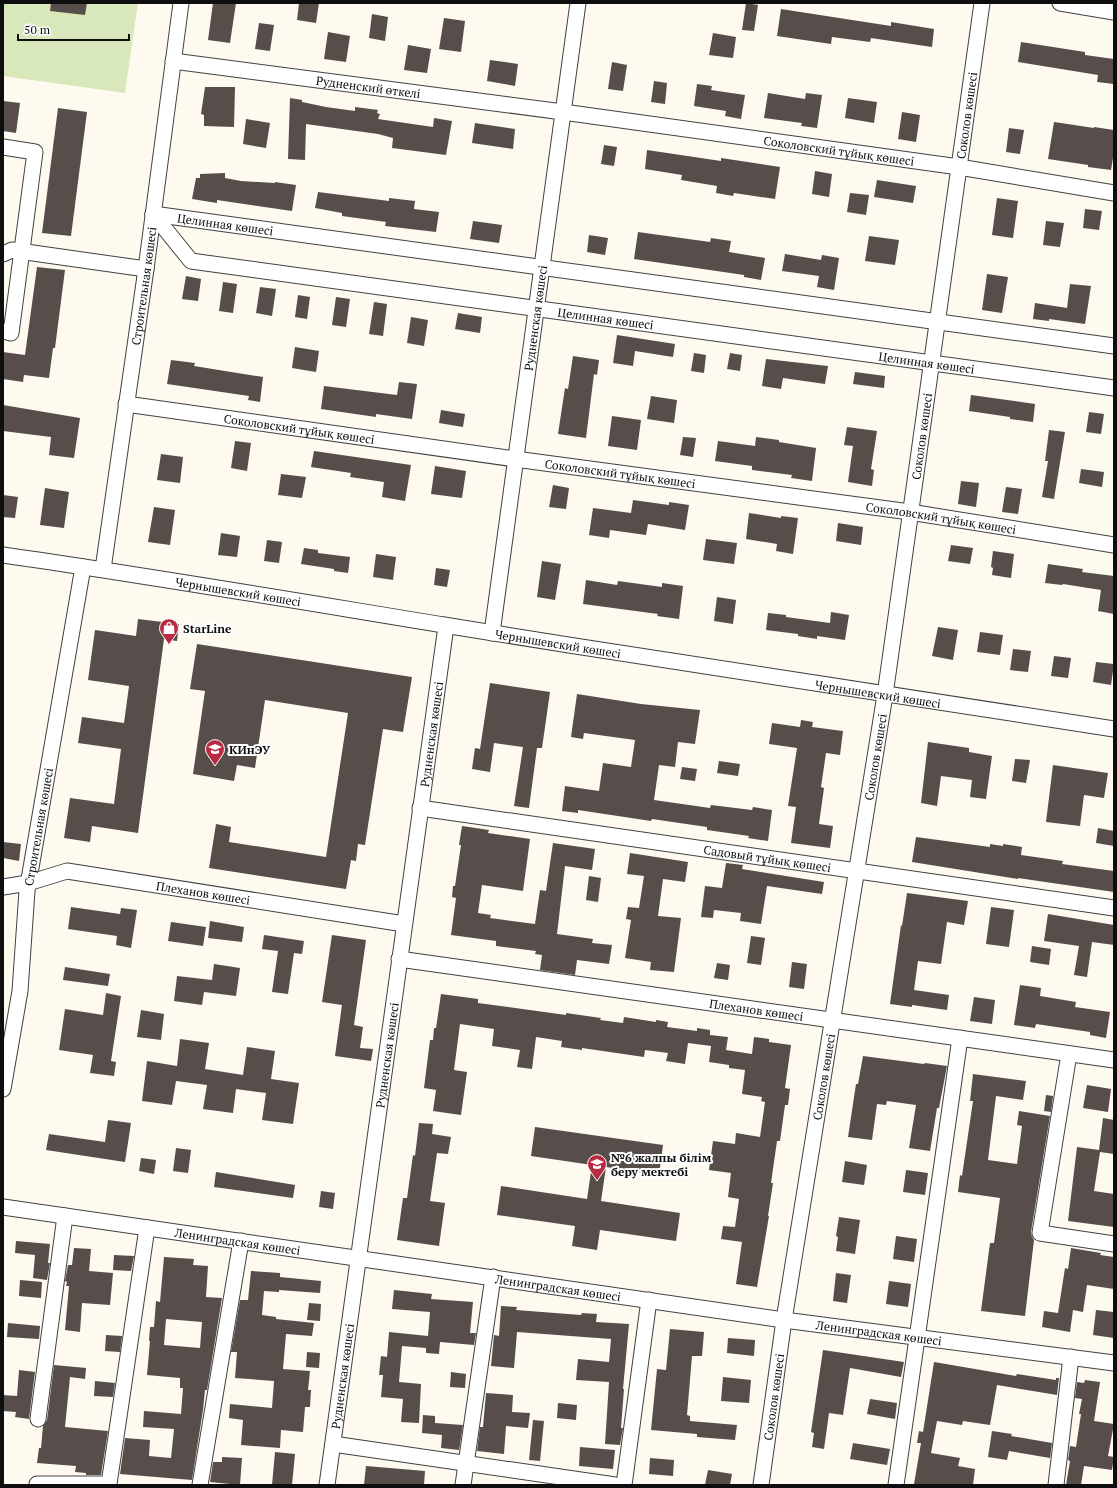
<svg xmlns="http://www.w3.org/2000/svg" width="1117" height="1488" font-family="'PT Serif',serif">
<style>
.green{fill:#d8e8bb}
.building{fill:#574e4b;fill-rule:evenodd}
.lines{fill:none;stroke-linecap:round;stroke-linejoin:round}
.minor-casing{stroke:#414141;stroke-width:17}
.minor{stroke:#fff;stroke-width:15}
.labels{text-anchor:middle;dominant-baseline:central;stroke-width:4;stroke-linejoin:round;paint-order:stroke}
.street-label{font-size:12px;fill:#0e0e0e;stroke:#fff}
.poi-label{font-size:12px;font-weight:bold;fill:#0e0e0e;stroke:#fff;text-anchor:start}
</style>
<rect width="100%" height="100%" fill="#fefaf0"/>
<path class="green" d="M3,3H138L125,93L3,76Z"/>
<g class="building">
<path d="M51,3H87L85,15L50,11Z"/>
<path d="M213,3H236L230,43L208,40Z"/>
<path d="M299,3H319L316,23L297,20Z"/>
<path d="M746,3L758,5L754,31L742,30Z"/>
<path d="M781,9L891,26V22L934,29L932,47L871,38L870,42L832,37L831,44L777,36Z"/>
<path d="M372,14L388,17L385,41L369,38Z"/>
<path d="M444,18L465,21L461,52L439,49Z"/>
<path d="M259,23L274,25L270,51L255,49Z"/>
<path d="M328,32L350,36L346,62L324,59Z"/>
<path d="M713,33L736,37L733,58L709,55Z"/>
<path d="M1021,42L1085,52V55L1114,59V84L1097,82L1098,75L1018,62Z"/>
<path d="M408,45L431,49L427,73L404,70Z"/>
<path d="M490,60L518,64L515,86L487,81Z"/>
<path d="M612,62L627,65L623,91L608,89Z"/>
<path d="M654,81L667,83L665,104L651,102Z"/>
<path d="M697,84L712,86L711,90L745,95L741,119L725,116L726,111L694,106Z"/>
<path d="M205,87H235L234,127L204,126V115L201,114Z"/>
<path d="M768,93L805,99L806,93L822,95L817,128L801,126L802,123L764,118Z"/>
<path d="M290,98L302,100V102L326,107L355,111V107L378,110L377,113L380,114L378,119L433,127L434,118L452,121L446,155L392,148L393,138L378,134L306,124L305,160L288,159Z"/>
<path d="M848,98L877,102L874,123L845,118Z"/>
<path d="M3,101L20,103L16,133L3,131Z"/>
<path d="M58,108L87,112L71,236L42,233Z"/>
<path d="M902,112L920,115L916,142L898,139Z"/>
<path d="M246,119L270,123L266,148L243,144Z"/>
<path d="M1054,122L1094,128V127L1114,130V152L1111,170L1088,167V165L1048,159Z"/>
<path d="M475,123L515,129L513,149L472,143Z"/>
<path d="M1009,128L1024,130L1020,154L1006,152Z"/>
<path d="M604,145L617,147L614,166L601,164Z"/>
<path d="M647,150L721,161V158L780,167L775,199L734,193L733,196L716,193L717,186L681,180L682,175L645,169Z"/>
<path d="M815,171L832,174L829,197L812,194Z"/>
<path d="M225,173V178L241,181L275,183V182L296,185L292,211L217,200V203L192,199L196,178H200V174Z"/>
<path d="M877,180L916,186L913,203L874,197Z"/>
<path d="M318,192L389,201V198L415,201L414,209L439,212L436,232L385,226L386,222L342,216V213L315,208Z"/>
<path d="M850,193L869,195L866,215L847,212Z"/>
<path d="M997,198L1018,201L1013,238L992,235Z"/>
<path d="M1085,209L1102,211L1099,230L1083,228Z"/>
<path d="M473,221L502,225L499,243L470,239Z"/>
<path d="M1046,221L1064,223L1060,247L1043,245Z"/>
<path d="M638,232L710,242L711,238L731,241L729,252L765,258L761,280L744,277V275L634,259Z"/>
<path d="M589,235L608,238L605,255L587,252Z"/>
<path d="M869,236L899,240L895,265L865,261Z"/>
<path d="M785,254L821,260L822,255L839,258L834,290L817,287L819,276L782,271Z"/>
<path d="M37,267L65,270L55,348H53L49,378L24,375L23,382L3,379V352L25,355Z"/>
<path d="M987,274L1008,277L1002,313L982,310Z"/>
<path d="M186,276L201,279L198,301L182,299Z"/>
<path d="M223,282L237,284L233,313L219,311Z"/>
<path d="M1070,284L1091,286L1085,324L1049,319V321L1033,319L1035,303L1067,308Z"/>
<path d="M260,287L276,289L272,316L256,313Z"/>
<path d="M298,295L310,297L307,319L295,317Z"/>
<path d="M336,297L350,299L346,327L332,325Z"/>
<path d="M374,302L387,304L383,336L369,334Z"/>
<path d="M458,313L482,317L480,333L455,329Z"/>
<path d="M411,317L428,320L424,346L407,343Z"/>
<path d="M617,335L675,344L673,357L635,351L633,366L613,363Z"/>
<path d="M295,347L319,351L316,372L292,368Z"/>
<path d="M694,353L706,355L704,373L691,371Z"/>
<path d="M730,353L742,355L740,371L727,369Z"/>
<path d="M573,356L599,360L597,375L594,374L586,438L558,434L565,388L568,389Z"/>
<path d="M766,359L828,366L825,384L783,378L781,389L762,386Z"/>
<path d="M171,360L195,363L194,366L263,377L260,402L248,400L249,396L167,384Z"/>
<path d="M855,372L885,376L884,388L853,384Z"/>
<path d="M399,382L417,384L412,419L376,414V417L321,409L324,386L397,395Z"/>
<path d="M971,395L1035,404L1033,422L1010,419V417L969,411Z"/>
<path d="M651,396L677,400L674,423L647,419Z"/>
<path d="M3,405L80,418L74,458L49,455L51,437L3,431Z"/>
<path d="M441,410L465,414L463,427L439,423Z"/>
<path d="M1089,412L1104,414L1101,434L1086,432Z"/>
<path d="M612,416L641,420L637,450L608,446Z"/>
<path d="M847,427L877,431L871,469L874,470L872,486L848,482L853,446L844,445Z"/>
<path d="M1049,430L1065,432L1054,499L1042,497L1048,461H1045Z"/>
<path d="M683,437L696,438L693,457L680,455Z"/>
<path d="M756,437L779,440V442L816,448L812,481L791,478L792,475L752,470V466L715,461L718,441L755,446Z"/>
<path d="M235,441L251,443L247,471L231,468Z"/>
<path d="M314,451L411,465L405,501L382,497L384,482L350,477L351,473L311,467Z"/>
<path d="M161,454L183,457L180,483L157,480Z"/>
<path d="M435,466L466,471L462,498L431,494Z"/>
<path d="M1081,469L1104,472L1102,487L1079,483Z"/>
<path d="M281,474L306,477L302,498L278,495Z"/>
<path d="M961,481L979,483L976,507L958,504Z"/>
<path d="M553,485L569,488L566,509L549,507Z"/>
<path d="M1006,487L1022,489L1018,514L1002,512Z"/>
<path d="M45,488L69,492L64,528L40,525Z"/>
<path d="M3,495L18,497L15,518L3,517Z"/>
<path d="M633,500L669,505V502L689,505L685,530L648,524L646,535L610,530L609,538L589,535L593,508L631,513Z"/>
<path d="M154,507L175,510L170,545L148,542Z"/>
<path d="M749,513L781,518V516L798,518L793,554L776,551L777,544L746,539Z"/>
<path d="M838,523L863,527L861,545L836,541Z"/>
<path d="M221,533L240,536L237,557L218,555Z"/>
<path d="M706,539L737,543L734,564L703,560Z"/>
<path d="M267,540L282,542L279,563L264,561Z"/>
<path d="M951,545L973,548L970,564L948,561Z"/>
<path d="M304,548L318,550V553L350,557L348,573L334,571V569L301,564Z"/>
<path d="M993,551L1014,554L1011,578L992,575L993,568L991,567Z"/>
<path d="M376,554L396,557L393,580L373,577Z"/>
<path d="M542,561L561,564L555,600L537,597Z"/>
<path d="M1048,564L1083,569L1082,572L1114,576V614L1098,611L1101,590L1063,584L1062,585L1045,583Z"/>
<path d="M436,568L450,570L447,587L434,585Z"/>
<path d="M586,580L617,585L618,581L662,587V583L683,586L679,619L657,616L658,614L583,604Z"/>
<path d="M717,597L736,600L733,624L714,621Z"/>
<path d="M831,612L849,615L845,640L817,636V639L798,636V634L766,630L768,613L786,615V617L830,623Z"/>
<path d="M138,619L179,624L177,641L164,639L138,833L92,826L90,842L64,838L70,798L114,804L121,749L78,743L82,717L124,723L129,686L88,680L95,630L136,636Z"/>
<path d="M938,627L958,630L953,660L932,656Z"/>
<path d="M980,632L1003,635L1000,655L977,652Z"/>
<path d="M197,644L412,677L403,732L383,729L365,845L358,844L356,861L351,860L346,889L209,868L216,824L231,827L229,842L326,857L348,713L265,700L255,768L237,765L234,781L193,774L205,691L190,689Z"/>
<path d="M1013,649L1031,651L1028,672L1010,670Z"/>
<path d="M1054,656L1071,658L1068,678L1051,676Z"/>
<path d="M1096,662L1114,664L1111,685L1093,682Z"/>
<path d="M490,683L550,692L542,748H537L529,808L514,806L523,747L494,743L490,772L472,769L475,748L480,749Z"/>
<path d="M577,694L641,704L700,710L695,744L678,742L675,767L659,765L654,800L710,808L711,805L752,810L753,807L772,810L768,841L748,838L749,836L707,830V827L652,819L651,821L578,810V813L562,811L565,786L599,791L603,763L631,767L635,740L584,733L583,739L571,737Z"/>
<path d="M801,720L813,722L812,727L843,731L840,755L826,753L821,787L824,788L819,824L833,826L830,848L791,843L796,807L788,806L797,748L769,744L772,723L800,727Z"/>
<path d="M928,742L969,748V752L992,756L986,799L970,797L972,780L941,776L937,806L921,803Z"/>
<path d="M1015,759L1030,760L1026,783L1012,781Z"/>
<path d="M719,761L740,764L738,776L717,773Z"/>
<path d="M1053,765L1108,773L1104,798L1084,795L1080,826L1046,822Z"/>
<path d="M682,767L697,769L695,781L680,779Z"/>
<path d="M462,826L489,830L488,833L530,839L523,891L482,885L478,913L491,915L490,918L535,924L540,890L546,891L553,843L595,849L592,870L565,866L557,934L593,939L592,943L612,945L609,964L577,960L575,975L540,970L542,955L535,954L536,951L496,946V941L451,935L456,898L452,897L453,886H455L461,845H459Z"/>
<path d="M1098,828L1114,831V846L1096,843Z"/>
<path d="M916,837L990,847V844L1003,846V844L1022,847L1021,855L1063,861L1062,864L1114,871V892L1018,878V879L912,862Z"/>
<path d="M3,842L21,844L19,861L3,858Z"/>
<path d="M630,853L688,862L685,882L663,879L658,916L681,918L674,972L650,970L651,962L625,958L631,920L626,919L628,907L639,908L644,876L627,874Z"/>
<path d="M726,863L743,865L742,869L824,882L822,894L767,886L761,924L740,921L741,913L714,910L713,918L701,917L705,886L722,888Z"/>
<path d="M589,876L601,878L598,902L586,900Z"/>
<path d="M907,893L968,901L964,925L947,922L941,964L918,961L914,990L949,995L947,1010L912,1005V1007L890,1004L901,925L902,926Z"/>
<path d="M71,907L120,914L121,908L137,910L131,948L116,945L117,936L68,929Z"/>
<path d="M991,907L1014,910L1009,947L986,944Z"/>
<path d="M1048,914L1114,925V945L1092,942L1087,977L1074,975L1079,946L1044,941Z"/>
<path d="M210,921L244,927L242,942L208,938Z"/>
<path d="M171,922L206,927L203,946L168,941Z"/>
<path d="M264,935L304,941L302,954L294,953L288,994L272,992L278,951L262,949Z"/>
<path d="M332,935L366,940L354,1025L363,1027L360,1048L373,1049L371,1061L335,1056L342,1005L322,1002Z"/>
<path d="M751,936L765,938L761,965L747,963Z"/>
<path d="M1032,946L1051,949L1049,965L1030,962Z"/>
<path d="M792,962L807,964L804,989L789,987Z"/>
<path d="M717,963L730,965L728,980L714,978Z"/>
<path d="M214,964L240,968L236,996L204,992L202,1005L174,1001L177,976L212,980Z"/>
<path d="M65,967L110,974L108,986L63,980Z"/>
<path d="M1020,985L1041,988L1040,996L1076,1002L1075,1007L1110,1012L1106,1038L1090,1035V1032L1036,1024L1035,1028L1014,1025Z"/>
<path d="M106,993L121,996L111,1061L116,1062L114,1076L90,1073L93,1055L59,1050L65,1009L103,1015Z"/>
<path d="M441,994L478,999V1003L566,1015V1013L601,1018L600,1020L623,1023L624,1017L656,1022V1020L668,1022L667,1027L697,1031V1028L710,1030V1035L728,1037L726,1050L752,1054L754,1037L769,1039V1042L791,1045L785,1088L790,1089L788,1105H785L780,1141H777L771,1183H773L768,1216H769L757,1287L736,1284L742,1242L721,1239L723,1226L735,1227L739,1199L728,1197L731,1173L709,1170L713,1141L735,1144L736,1133L760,1137L765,1102L761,1101L762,1097L742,1094L745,1070L729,1068V1065L709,1062L711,1046L688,1043L685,1064L666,1061L668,1053L645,1050L644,1057L582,1048V1050L561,1047L562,1041L536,1037L532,1069L517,1067L520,1050L492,1046L494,1029L460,1024L454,1070L467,1072L461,1115L433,1111L436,1090L424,1088L430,1040H433L434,1028H436Z"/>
<path d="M974,997L995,1000L992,1024L970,1021Z"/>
<path d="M141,1010L164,1014L161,1040L137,1037Z"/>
<path d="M180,1039L209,1043L205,1069L243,1075L247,1047L275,1051L271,1079L299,1083L293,1124L262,1120L266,1093L236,1089L233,1113L203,1109L207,1085L176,1081L172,1105L142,1101L147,1061L177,1066Z"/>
<path d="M863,1056L924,1064L925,1063L947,1066L939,1108H937L930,1151L909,1148L916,1105L887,1101L886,1105L877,1104L872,1140L848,1137L856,1084H858Z"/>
<path d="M973,1074L1026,1081L1023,1100L996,1096L988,1160L1017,1164L1022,1126L1017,1125L1019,1111L1050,1116L1031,1232L1032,1237L1034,1240L1025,1316L981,1311L990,1243H994L1000,1198L958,1192L960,1175L962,1176L973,1101H970Z"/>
<path d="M1087,1085L1111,1089L1108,1112L1083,1108Z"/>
<path d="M1046,1095L1053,1096L1051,1112L1044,1111Z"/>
<path d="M1103,1118L1114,1120V1154L1100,1152L1094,1191L1114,1194V1227L1068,1221L1077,1147L1099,1150Z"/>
<path d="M108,1120L131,1123L125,1162L46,1150L49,1134L105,1142Z"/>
<path d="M419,1123L433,1124L432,1134L451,1137L448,1154L437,1153L430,1201L445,1203L439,1246L397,1240L403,1198H407L413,1155L415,1156Z"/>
<path d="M535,1127L663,1145L659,1175L606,1167L601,1201L680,1213L676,1241L600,1230L597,1250L572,1246L575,1226L497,1215L501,1186L587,1199L592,1165L531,1156Z"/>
<path d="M176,1148L191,1150L188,1173L173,1171Z"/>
<path d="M141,1158L156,1160L154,1174L139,1171Z"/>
<path d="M845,1161L867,1165L864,1185L842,1182Z"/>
<path d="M906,1170L928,1173L925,1195L903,1192Z"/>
<path d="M216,1172L295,1185L293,1198L214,1187Z"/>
<path d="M321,1191L335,1193L333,1209L319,1207Z"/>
<path d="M839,1217L860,1220L855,1254L836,1251L838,1237L836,1236Z"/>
<path d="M896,1236L917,1239L914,1262L893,1259Z"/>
<path d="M16,1241L50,1244L48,1263H50L47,1280L33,1278L35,1255L15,1253Z"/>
<path d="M74,1248L91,1249L89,1271L113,1273L110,1305L82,1303L80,1332L65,1330L69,1286H66L67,1282L65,1281L68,1265H72Z"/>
<path d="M1071,1248L1101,1253L1100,1255L1114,1257V1289L1087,1285L1083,1312L1073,1310L1070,1332L1042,1327L1044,1311L1058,1313L1065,1268L1068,1269Z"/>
<path d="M114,1255L134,1256L131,1271L113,1270Z"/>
<path d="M164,1257L194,1259L193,1265L208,1266L206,1297L222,1298L207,1390H205L203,1410L192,1480L120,1474L125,1438L150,1440L149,1456L171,1458L174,1429L143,1427L144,1411L181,1414L183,1388H180V1378L147,1375L150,1341H149L150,1327H154L156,1301L160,1302ZM166,1319L202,1322L200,1348L164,1345Z"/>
<path d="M251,1271L280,1273V1277L321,1281L320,1293L279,1290V1292L264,1291L262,1315L276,1317V1319L314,1323L312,1336L286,1334L283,1369L310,1371L308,1390H311L310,1407H305L303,1432L281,1430L280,1448L241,1445L243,1420L229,1418L230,1404L272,1408L274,1381L235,1378L237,1352H231L240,1300H248Z"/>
<path d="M836,1273L851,1275L847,1303L833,1301Z"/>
<path d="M20,1280L42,1282L41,1298L19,1296Z"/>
<path d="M889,1281L911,1284L908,1307L886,1304Z"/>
<path d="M394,1290L432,1294L431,1299L473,1302L470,1333H476L474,1345L440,1342L439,1354L426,1353V1348L402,1346L399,1382L421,1384L419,1423L401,1422L403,1399L381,1397L383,1375H379L381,1356L387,1357L389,1332L428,1336L430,1312L392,1309Z"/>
<path d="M309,1303L321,1304L320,1321L307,1320Z"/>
<path d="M501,1306L517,1307L516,1310L581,1315L582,1313L597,1314L596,1322L629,1324L623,1389H624L621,1428H623L620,1445L605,1444L609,1382L576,1380L578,1359L609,1362L611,1339L517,1332L514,1368L491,1366L494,1335L499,1336Z"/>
<path d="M1096,1310L1114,1312V1338L1093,1335Z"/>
<path d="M8,1323L40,1326L39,1339L7,1337Z"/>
<path d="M670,1329L704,1332L702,1356H692L687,1415L690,1416V1421L737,1425L735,1440L697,1437V1434L651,1430L657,1369L666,1370Z"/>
<path d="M106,1335L122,1336L120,1352L105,1351Z"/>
<path d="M728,1338L755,1340L754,1356L727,1353Z"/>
<path d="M823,1350L904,1362L901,1377L850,1368L843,1415L829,1413L824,1449L812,1447L814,1433L811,1432Z"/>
<path d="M307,1352L320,1353L319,1368L306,1367Z"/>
<path d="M934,1362L1016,1376L1017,1374L1056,1380V1378H1059L1057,1395L997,1385L990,1425L963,1421L962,1425L937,1421L931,1453L960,1458L958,1466L975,1469L973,1485H923L914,1484L921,1443H917L919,1431L923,1432Z"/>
<path d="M54,1365L86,1368L85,1379L70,1377L65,1427L108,1431L101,1475H86V1473L75,1472L76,1466L37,1463L39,1448H41L43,1426L47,1420Z"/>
<path d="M19,1370L35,1372L29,1419L15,1417L16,1412L3,1411V1395L17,1396Z"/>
<path d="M451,1372L466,1374L465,1388L450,1387Z"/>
<path d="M723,1377L751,1380L749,1403L721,1401Z"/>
<path d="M1085,1380L1100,1382L1094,1421L1114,1424L1108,1456L1114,1457L1112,1470L1084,1466L1081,1485H1066L1070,1461L1068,1460L1070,1446L1076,1447L1081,1414H1079L1082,1399L1075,1398L1077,1382L1084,1383Z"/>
<path d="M95,1381L115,1383L113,1397L94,1396Z"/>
<path d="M486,1393L513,1395L512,1412L530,1413L528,1428L506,1426L504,1454L477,1451L480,1427H483Z"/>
<path d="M870,1399L897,1403L895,1419L867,1414Z"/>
<path d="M558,1403L577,1405L576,1420L557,1418Z"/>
<path d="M423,1415L435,1416V1423L463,1425L459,1450L441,1448L442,1435L422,1433Z"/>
<path d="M533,1420L544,1421L540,1461L529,1460Z"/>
<path d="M992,1431L1012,1434L1011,1436L1052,1443L1050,1458L1009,1451L1007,1460L988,1457Z"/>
<path d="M853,1443L890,1449L887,1465L850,1459Z"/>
<path d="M580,1447L615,1450L613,1469L579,1466Z"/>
<path d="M275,1452L295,1454L292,1485H272Z"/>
<path d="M222,1457L242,1458L240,1485L210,1482L213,1462H222Z"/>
<path d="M650,1458L674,1460L673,1476L649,1474Z"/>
<path d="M366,1466L425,1471L424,1485H364Z"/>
<path d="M708,1470L732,1474L730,1485H705Z"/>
</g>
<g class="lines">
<defs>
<g id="minor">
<path d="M1060,3L1114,12"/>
<path id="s1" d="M173,61L563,112L959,167L1114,193"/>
<path d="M3,147L35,152L11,333L3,331"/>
<path id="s2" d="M153,214L191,261L1114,388"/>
<path id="s3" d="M153,214L1114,346"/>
<path d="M3,254L12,250L146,269"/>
<path id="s4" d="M126,404L515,459L910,512L1114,545"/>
<path id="s5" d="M3,555C150,576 297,601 444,625C667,661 890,696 1114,729"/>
<path id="s6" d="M103,569L146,269L181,3"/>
<path id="s7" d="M492,633L578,3"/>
<path id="s8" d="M420,808L1114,908"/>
<path id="s9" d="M3,887L28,883L67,871L404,924"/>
<path id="s10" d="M399,959L1114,1060"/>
<path d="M1069,1054L1040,1233L1114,1244"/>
<path id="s11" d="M3,1089L20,991L27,891L83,567"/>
<path id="s12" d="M3,1207L784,1320L1114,1363"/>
<path d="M38,1419L65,1216"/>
<path d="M333,1444L615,1485"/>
<path d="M37,1485V1484H109L147,1228"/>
<path d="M200,1485L241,1241"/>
<path id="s13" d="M327,1485L446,626"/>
<path d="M463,1485L493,1277"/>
<path d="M624,1485L649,1300"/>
<path id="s14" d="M761,1485L784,1320L885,695L982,3"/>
<path d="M896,1485L960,1038"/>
<path d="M1056,1485L1071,1357"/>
</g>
</defs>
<use href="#minor" class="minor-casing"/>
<use href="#minor" class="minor"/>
</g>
<defs>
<symbol id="shop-pin" viewBox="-11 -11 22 30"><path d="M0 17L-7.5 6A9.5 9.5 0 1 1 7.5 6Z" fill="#b92b43" stroke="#fff"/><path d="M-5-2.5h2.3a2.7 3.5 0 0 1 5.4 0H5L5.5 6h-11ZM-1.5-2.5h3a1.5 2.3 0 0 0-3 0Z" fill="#fff"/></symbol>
<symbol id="university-pin" viewBox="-11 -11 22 30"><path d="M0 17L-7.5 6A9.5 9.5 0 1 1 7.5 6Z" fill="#b92b43" stroke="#fff"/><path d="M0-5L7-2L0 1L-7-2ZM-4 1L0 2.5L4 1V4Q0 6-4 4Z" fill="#fff"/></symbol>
<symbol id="school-pin" viewBox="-11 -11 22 30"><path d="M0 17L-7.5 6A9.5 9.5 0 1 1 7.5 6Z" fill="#b92b43" stroke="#fff"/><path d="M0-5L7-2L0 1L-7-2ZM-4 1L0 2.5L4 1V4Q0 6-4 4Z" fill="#fff"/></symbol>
</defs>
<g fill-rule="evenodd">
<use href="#shop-pin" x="158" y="617" width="22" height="30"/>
<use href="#university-pin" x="204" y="738" width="22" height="30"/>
<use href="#school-pin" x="586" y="1153" width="22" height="30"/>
</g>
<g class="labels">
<g class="street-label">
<text stroke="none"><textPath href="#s1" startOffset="197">Рудненский өткелі</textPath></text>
<text stroke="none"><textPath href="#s14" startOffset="1385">Соколов көшесі</textPath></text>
<text stroke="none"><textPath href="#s1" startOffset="672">Соколовский тұйық көшесі</textPath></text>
<text stroke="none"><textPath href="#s3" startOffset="73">Целинная көшесі</textPath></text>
<text stroke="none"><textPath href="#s6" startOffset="286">Строительная көшесі</textPath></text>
<text stroke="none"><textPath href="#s7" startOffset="318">Рудненская көшесі</textPath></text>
<text stroke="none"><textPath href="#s2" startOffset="479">Целинная көшесі</textPath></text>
<text stroke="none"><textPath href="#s2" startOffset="803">Целинная көшесі</textPath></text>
<text stroke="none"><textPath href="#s4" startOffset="175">Соколовский тұйық көшесі</textPath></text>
<text stroke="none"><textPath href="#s14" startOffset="1061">Соколов көшесі</textPath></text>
<text stroke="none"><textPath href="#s4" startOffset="499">Соколовский тұйық көшесі</textPath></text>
<text stroke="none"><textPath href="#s4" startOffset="823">Соколовский тұйық көшесі</textPath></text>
<text stroke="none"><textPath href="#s5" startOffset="238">Чернышевский көшесі</textPath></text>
<text stroke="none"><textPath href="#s5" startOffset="562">Чернышевский көшесі</textPath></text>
<text stroke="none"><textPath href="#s5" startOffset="886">Чернышевский көшесі</textPath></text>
<text stroke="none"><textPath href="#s13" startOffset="758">Рудненская көшесі</textPath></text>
<text stroke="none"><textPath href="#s14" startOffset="737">Соколов көшесі</textPath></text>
<text stroke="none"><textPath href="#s11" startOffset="265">Строительная көшесі</textPath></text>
<text stroke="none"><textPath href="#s8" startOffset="351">Садовый тұйық көшесі</textPath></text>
<text stroke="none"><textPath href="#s9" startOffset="204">Плеханов көшесі</textPath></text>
<text stroke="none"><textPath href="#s10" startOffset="361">Плеханов көшесі</textPath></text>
<text stroke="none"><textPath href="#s13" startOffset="434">Рудненская көшесі</textPath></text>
<text stroke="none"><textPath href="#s14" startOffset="413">Соколов көшесі</textPath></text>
<text stroke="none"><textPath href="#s12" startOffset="237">Ленинградская көшесі</textPath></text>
<text stroke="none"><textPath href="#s12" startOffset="561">Ленинградская көшесі</textPath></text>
<text stroke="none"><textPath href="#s12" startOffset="885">Ленинградская көшесі</textPath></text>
<text stroke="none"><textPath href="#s13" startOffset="110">Рудненская көшесі</textPath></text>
<text stroke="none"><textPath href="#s14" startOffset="89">Соколов көшесі</textPath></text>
</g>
<g class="poi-label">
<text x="183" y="628">StarLine</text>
<text x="229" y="749">КИнЭУ</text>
<text x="611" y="1157">№6 жалпы білім<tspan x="611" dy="14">беру мектебі</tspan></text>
</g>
</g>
<rect width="1117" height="1488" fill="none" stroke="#0e0e0e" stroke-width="8"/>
<path d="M18 34v6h111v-6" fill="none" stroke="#0e0e0e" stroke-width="2"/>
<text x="24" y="34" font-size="12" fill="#0e0e0e" stroke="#ffffff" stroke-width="3" paint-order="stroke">50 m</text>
</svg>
